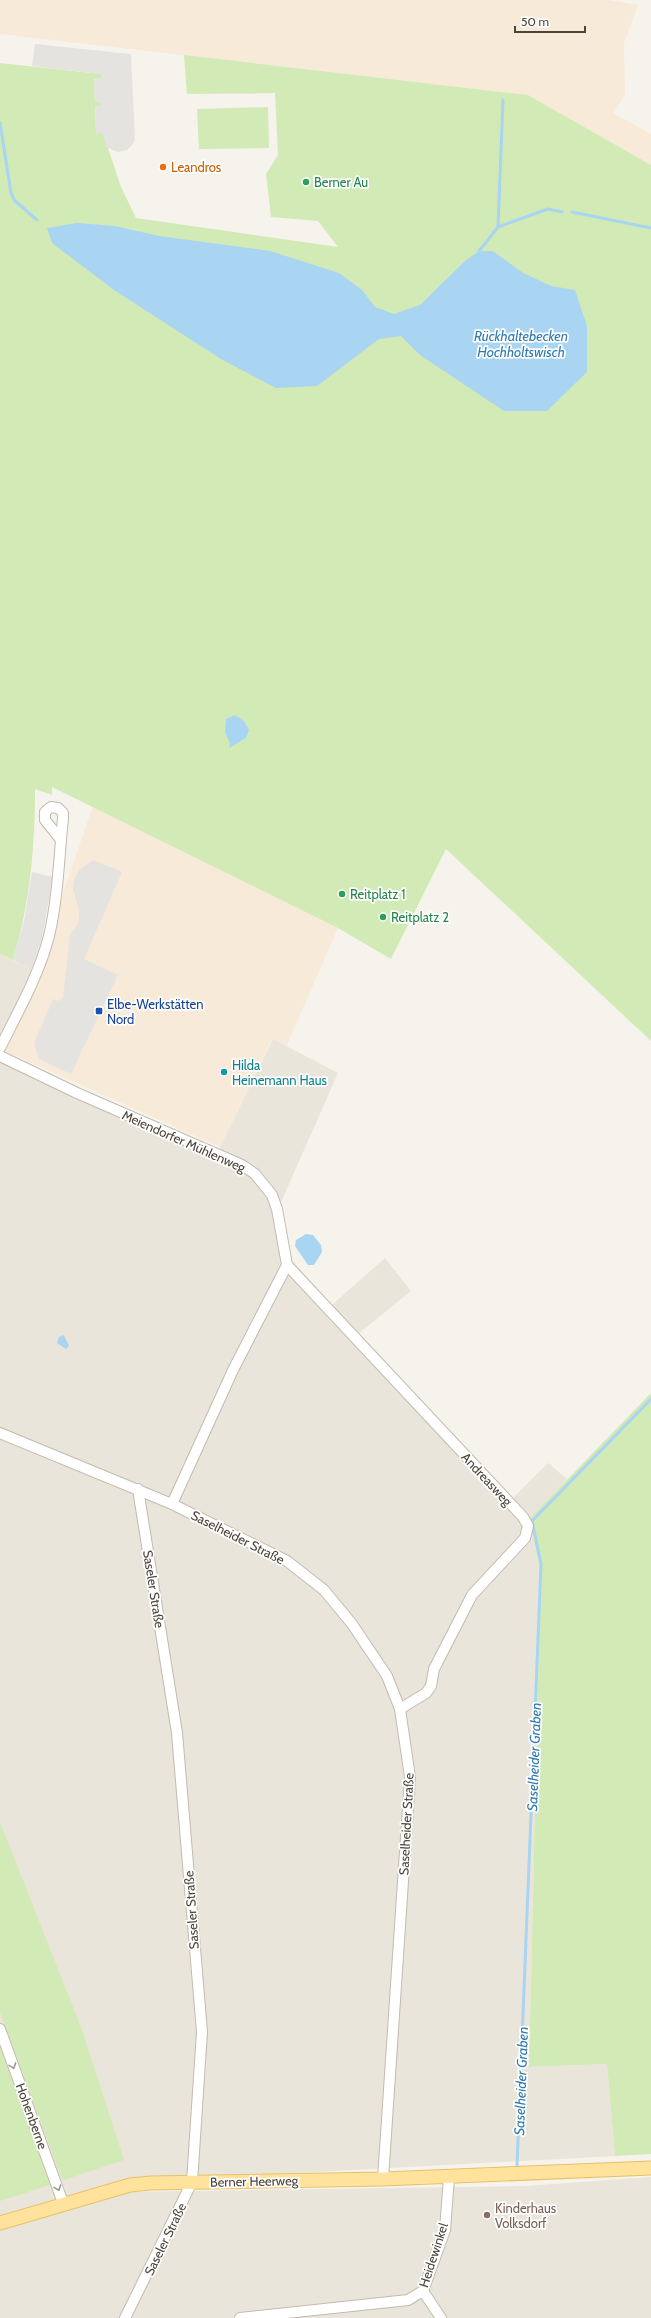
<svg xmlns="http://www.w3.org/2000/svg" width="651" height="2318" font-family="Cabin,sans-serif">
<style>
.residential{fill:#eae5da}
.commercial{fill:#f7ead8}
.green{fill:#d2eab5}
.parking{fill:#e5e3e0}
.water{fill:#a9d4f2}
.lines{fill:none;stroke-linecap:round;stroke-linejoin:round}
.stream{stroke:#a9d4f2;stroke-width:3}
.minor-casing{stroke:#c2bbae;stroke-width:12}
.major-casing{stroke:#e6c16a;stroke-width:15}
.minor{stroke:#fff;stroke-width:10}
.major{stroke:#ffe39c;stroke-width:13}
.oneway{stroke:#9c9892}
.food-dot{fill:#e8710a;stroke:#fff;stroke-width:1.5}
.leisure-dot{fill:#2e9e5b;stroke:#fff;stroke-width:1.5}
.transit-dot{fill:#1a4fb4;stroke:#fff;stroke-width:1.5}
.culture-dot{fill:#0f9aa8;stroke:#fff;stroke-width:1.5}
.education-dot{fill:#8d6e63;stroke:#fff;stroke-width:1.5}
.labels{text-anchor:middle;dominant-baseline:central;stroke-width:3.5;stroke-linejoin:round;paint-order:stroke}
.food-label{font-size:13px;fill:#c56008;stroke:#fff;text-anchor:start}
.leisure-label{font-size:13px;fill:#27864d;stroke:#fff;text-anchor:start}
.transit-label{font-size:13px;fill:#164399;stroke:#fff;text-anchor:start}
.culture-label{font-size:13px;fill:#0d838f;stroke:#fff;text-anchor:start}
.street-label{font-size:13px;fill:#4b4439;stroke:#fff}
.education-label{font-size:13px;fill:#785e54;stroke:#fff;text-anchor:start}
.water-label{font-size:14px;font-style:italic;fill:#2e7ab2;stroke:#fff}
</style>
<rect width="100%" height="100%" fill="#f6f3ec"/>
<g class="residential">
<path d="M0,954L31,970L0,1040Z"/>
<path d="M273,1039L338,1073L278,1209L284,1243L291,1259L332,1305L385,1258L411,1291L357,1335L512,1499L548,1463L567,1479L529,1519L539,1564L540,1600L529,2067L607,2064L615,2156L129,2182L126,2192L526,2186L651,2177V2318H0V1057L222,1159L220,1147Z"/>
</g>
<g class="commercial">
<path d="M0,0H608L638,5L624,43L625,95L613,113L651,134V165L528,95L0,34Z"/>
<path d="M93,806L338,928L287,1045L272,1039L220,1147L5,1051L48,950L66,884Z"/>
</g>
<g class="green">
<path d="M184,55L528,95L651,165V1041L446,849L391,959L338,928L52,787V795L35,789C35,848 30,903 13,960L0,954V63L101,74V78H94L95,102H101V106H95L96,133H103L121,187L136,218L338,247L318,221L271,217L266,174L278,155L275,93L187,94Z"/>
<path d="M268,107L269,148L199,149L197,109Z"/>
<path d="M651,1393V2154L615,2156L607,2064L529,2067L540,1600L539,1564L529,1519Z"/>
<path d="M0,1822L82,2030L124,2160L64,2180L62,2179L0,2012Z"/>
<path d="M0,2044L50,2185L0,2201Z"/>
</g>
<g class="parking">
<path d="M35,44L131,54L135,139L132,145L127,150L118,152L106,147L103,133L96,134L95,106H101V103L95,102L94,78H101V74L32,66Z"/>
<path d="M93,860L122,872L84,959L118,975L71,1074L39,1059L34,1043L53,999L59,1001L63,998L70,935L79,922V910L73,889L74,880L79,870Z"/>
<path d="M32,872L53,877L42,938L31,970L13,960L24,921Z"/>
</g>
<g class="water">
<path d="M77,223L115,226L159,236L270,251L339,273L362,290L375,307L394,314L420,305L465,261L479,251H493L523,273L551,286L575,290L587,326V372L547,411H504L420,355L401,336L379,339L317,386L276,388L221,359L114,290L52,243L47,228Z"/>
<path d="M235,715L244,721L249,730L246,738L229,748L230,743L225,732L226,719Z"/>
<path d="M306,1234L313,1235L321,1245L322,1252L314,1265H308L295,1246L296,1240Z"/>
<path d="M64,1335L69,1346L66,1349L57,1343L59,1337Z"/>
</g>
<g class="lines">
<g class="stream">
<path d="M0,123L11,193L14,200L37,220"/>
<path d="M572,212L651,228"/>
<path d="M498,227L503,100"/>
<path d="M479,251L498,227L548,209L562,212"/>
<path d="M517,2165L541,1564L532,1521L651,1399"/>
</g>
<defs>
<g id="minor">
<path d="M0,1048C18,1012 39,975 49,936C58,898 59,857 63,818V813L58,808L51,807L45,812V820L61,840"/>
<path d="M0,1056L77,1093L242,1165L255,1174L272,1195L277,1209L287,1265L233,1370L172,1504"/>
<path d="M287,1265L523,1517L528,1526L525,1538L472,1595L434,1669L431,1686L426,1693L400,1709"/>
<path d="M0,1433L172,1504L287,1561L324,1590L352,1624L387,1676L400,1709L410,1777L383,2179"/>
<path d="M0,2029L63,2203"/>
<path d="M423,2291L441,2318"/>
<path d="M125,2318L192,2182L202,2032L177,1733L138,1489"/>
<path d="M240,2318L408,2300L423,2291L445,2230L449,2177"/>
</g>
<path id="major" d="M0,2223L130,2185L151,2183L383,2179L651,2168"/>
</defs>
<use href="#minor" class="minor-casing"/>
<use href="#major" class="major-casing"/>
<use href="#minor" class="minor"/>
<use href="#major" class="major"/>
</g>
<defs><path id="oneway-chevron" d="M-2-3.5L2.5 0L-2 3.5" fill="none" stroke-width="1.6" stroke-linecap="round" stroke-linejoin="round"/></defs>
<g class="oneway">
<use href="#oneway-chevron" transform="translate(13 2066) rotate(70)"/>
<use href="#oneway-chevron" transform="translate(58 2188) rotate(70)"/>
</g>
<circle class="food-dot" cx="163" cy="167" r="4"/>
<g class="leisure-dot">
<circle cx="306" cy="182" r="4"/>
<circle cx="342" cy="894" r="4"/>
<circle cx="383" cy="917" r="4"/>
</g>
<rect class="transit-dot" x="95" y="1007" width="8" height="8" rx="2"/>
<circle class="culture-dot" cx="224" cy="1072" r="4"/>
<circle class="education-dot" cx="487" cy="2215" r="4"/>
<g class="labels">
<g class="food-label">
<text x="171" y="167">Leandros</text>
</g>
<g class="leisure-label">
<text x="314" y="182">Berner Au</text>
<text x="350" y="894">Reitplatz 1</text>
<text x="391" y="917">Reitplatz 2</text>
</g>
<g class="transit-label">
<text x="107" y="1004">Elbe-Werkstätten<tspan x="107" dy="15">Nord</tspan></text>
</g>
<g class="culture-label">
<text x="232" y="1065">Hilda<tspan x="232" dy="15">Heinemann Haus</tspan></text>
</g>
<g class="street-label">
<text transform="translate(184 1141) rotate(24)">Meiendorfer Mühlenweg</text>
<text transform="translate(487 1479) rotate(47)">Andreasweg</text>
<text transform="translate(238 1537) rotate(27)">Saselheider Straße</text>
<text transform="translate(154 1589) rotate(81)">Saseler Straße</text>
<text transform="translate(406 1824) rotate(-87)">Saselheider Straße</text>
<text transform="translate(191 1910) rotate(-94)">Saseler Straße</text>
<text transform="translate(32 2116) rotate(70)">Hohenberne</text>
<text transform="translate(254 2181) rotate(-1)">Berner Heerweg</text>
<text transform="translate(165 2239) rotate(-64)">Saseler Straße</text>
<text transform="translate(433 2255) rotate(-72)">Heidewinkel</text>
</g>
<g class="education-label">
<text x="495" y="2208">Kinderhaus<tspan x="495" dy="15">Volksdorf</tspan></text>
</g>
<g class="water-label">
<text x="521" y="336">Rückhaltebecken<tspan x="521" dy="16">Hochholtswisch</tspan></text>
<text transform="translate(534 1757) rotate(-88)">Saselheider Graben</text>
<text transform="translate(521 2081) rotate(-88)">Saselheider Graben</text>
</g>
</g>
<path d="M515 26v6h70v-6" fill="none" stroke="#4b4439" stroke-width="2"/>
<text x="521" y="26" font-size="12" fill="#4b4439" stroke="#ffffff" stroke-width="3" paint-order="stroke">50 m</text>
</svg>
